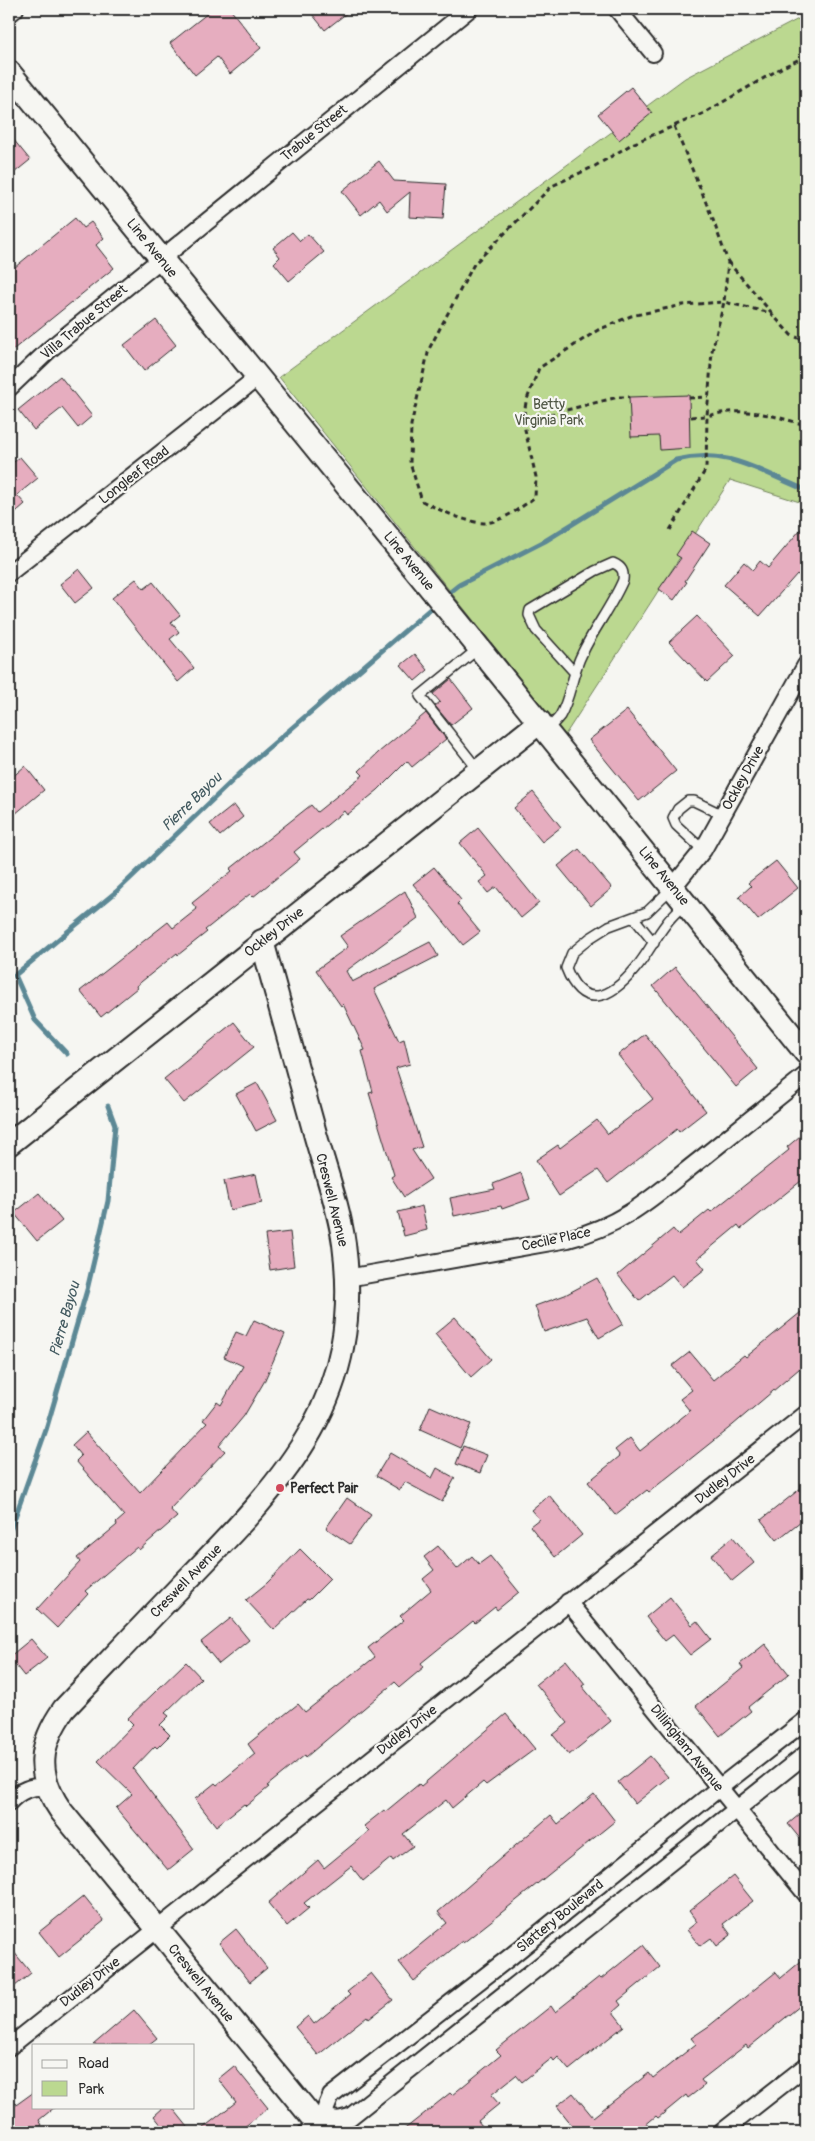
<svg xmlns="http://www.w3.org/2000/svg" width="815" height="2141" font-family="Pangolin,sans-serif">
<style>
.green{fill:#bbd890;stroke:#73825e}
.lines{fill:none;stroke-linecap:round;stroke-linejoin:round}
.stream{stroke:#5b8895;stroke-width:5}
.building{fill:#e6adbf;stroke:#2b2b2b}
.lane-casing{stroke:#2b2b2b;stroke-width:12}
.street-casing{stroke:#2b2b2b;stroke-width:20}
.secondary-casing{stroke:#2b2b2b;stroke-width:26}
.path{stroke:#2b2b2b;stroke-width:3;stroke-dasharray:5 4;stroke-linecap:butt}
.lane{stroke:#f6f6f2;stroke-width:9}
.street{stroke:#f6f6f2;stroke-width:16}
.secondary{stroke:#f6f6f2;stroke-width:22}
.poi-dot{fill:#d1495b;stroke:#f6f6f2;stroke-width:2}
.labels{text-anchor:middle;dominant-baseline:central;stroke-width:4.5;stroke-linejoin:round;paint-order:stroke}
.street-label{font-size:14px;fill:#2b2b2b;stroke:#f6f6f2}
.park-label{font-size:14px;fill:#4f5644;stroke:#f6f6f2}
.poi-label{font-size:14px;font-weight:bold;fill:#2b2b2b;stroke:#f6f6f2;text-anchor:start}
.water-label{font-size:15px;font-style:italic;fill:#435a60;stroke:#f6f6f2}
</style>
<rect width="100%" height="100%" fill="#f6f6f2"/>
<filter id="ink" filterUnits="userSpaceOnUse"><feTurbulence type="fractalNoise" baseFrequency=".02" numOctaves="2"/><feDisplacementMap in="SourceGraphic" scale="10" xChannelSelector="R" yChannelSelector="G"/><feConvolveMatrix kernelMatrix="1 2 1 2 8 2 1 2 1" color-interpolation-filters="sRGB"/></filter>
<g filter="url(#ink)">
<path class="green" d="M806,15V504L730,480L565,735L279,377L685,78Z"/>
<g class="lines">
<g class="stream">
<path d="M444,597L459,585L545,541L676,460C728,447 760,472 806,490"/>
<path d="M67,1054L35,1020L15,975L116,892L249,765L436,604"/>
<path d="M9,1534L46,1430L87,1290L108,1201L115,1125L108,1106"/>
</g>
</g>
<g class="building">
<path d="M213,9H230L261,48L230,74L217,57L195,75L170,43Z"/>
<path d="M308,9H352L325,30Z"/>
<path d="M631,87L652,113L619,140L598,114Z"/>
<path d="M9,134L30,160L9,177Z"/>
<path d="M379,161L394,181L446,184L443,219L409,217L410,192L387,211L379,200L361,215L342,191Z"/>
<path d="M75,218L83,228L91,222L104,238L96,245L114,268L9,353V272Z"/>
<path d="M292,232L300,241L308,234L324,252L289,281L274,263L280,257L273,248Z"/>
<path d="M156,320L176,345L144,371L124,345Z"/>
<path d="M60,376L92,416L78,428L62,408L34,430L18,410Z"/>
<path d="M689,395L690,448L660,450L659,436L631,437L629,397Z"/>
<path d="M20,457L38,478L17,495L25,504L9,518V466Z"/>
<path d="M806,523V582L797,574L760,616L724,585L744,562L753,570L760,561L768,568Z"/>
<path d="M692,531L710,543L685,581L687,582L674,600L659,589L681,558L676,555Z"/>
<path d="M79,569L94,588L75,603L60,584Z"/>
<path d="M136,579L144,589L153,582L180,615L171,622L179,632L170,639L194,668L178,682L112,598Z"/>
<path d="M697,616L735,656L707,682L669,642Z"/>
<path d="M415,654L428,670L415,681L401,665Z"/>
<path d="M451,679L473,708L451,725L435,706L440,702L433,694Z"/>
<path d="M627,710L676,771L639,801L589,740Z"/>
<path d="M426,713L446,739L412,767L407,761L378,790L347,815L344,811L294,852L300,859L253,897L250,894L205,930L207,932L178,955L177,953L136,986L137,988L101,1017L80,991L168,922L173,928L197,909L192,903L232,871L230,869L311,805L317,812L363,775L359,771L379,752Z"/>
<path d="M25,766L44,790L9,819V780Z"/>
<path d="M533,792L561,827L542,842L514,808Z"/>
<path d="M234,805L243,817L220,836L210,824Z"/>
<path d="M478,828L539,903L521,918L496,887L488,893L479,882L487,876L460,843Z"/>
<path d="M579,849L612,888L591,906L558,866Z"/>
<path d="M776,861L798,888L758,920L739,897L751,886L748,883Z"/>
<path d="M434,867L461,900L457,904L480,932L463,945L413,884Z"/>
<path d="M405,891L418,918L346,971L352,982L430,942L438,956L374,989L399,1041L404,1039L410,1064L396,1068L422,1147L412,1150L431,1179L404,1197L391,1177L394,1175L369,1093L373,1092L362,1051L365,1050L343,1004L341,1006L316,970L348,947L340,936Z"/>
<path d="M675,967L758,1069L736,1087L653,986Z"/>
<path d="M234,1022L254,1047L184,1103L164,1079Z"/>
<path d="M645,1034L706,1111L679,1132L677,1129L608,1183L598,1170L559,1196L536,1160L558,1145L560,1148L597,1120L608,1134L653,1099L618,1055Z"/>
<path d="M257,1083L277,1120L256,1131L236,1094Z"/>
<path d="M806,1131V1177L741,1229L738,1225L697,1259L705,1269L682,1287L672,1275L639,1301L618,1275L673,1229L678,1235L709,1210L711,1212L789,1150L787,1147Z"/>
<path d="M521,1173L530,1199L502,1209L501,1206L454,1216L450,1198L495,1189L493,1184Z"/>
<path d="M256,1174L262,1203L230,1210L224,1181Z"/>
<path d="M39,1193L62,1221L37,1241L14,1213Z"/>
<path d="M422,1206L427,1230L404,1236L398,1212Z"/>
<path d="M290,1232L294,1266L270,1270L265,1235Z"/>
<path d="M597,1278L623,1324L599,1338L587,1317L544,1332L535,1306L565,1295Z"/>
<path d="M806,1308V1363L733,1425L649,1492L647,1490L615,1515L588,1482L620,1456L615,1450L630,1438L640,1451L690,1411L680,1399L692,1390L672,1366L690,1352L713,1380L744,1355L746,1357Z"/>
<path d="M455,1317L491,1359L471,1377L435,1334Z"/>
<path d="M254,1320L285,1334L264,1382L244,1416L219,1446L225,1451L170,1509L177,1517L139,1550L137,1547L85,1591L88,1594L57,1628L37,1609L80,1562L77,1558L117,1525L116,1523L124,1516L76,1461L81,1456L72,1445L86,1432L140,1493L207,1423L203,1420L217,1402L221,1405L243,1366L224,1357L236,1332L246,1336Z"/>
<path d="M430,1406L471,1424L460,1448L420,1430Z"/>
<path d="M463,1446L487,1455L480,1473L456,1464Z"/>
<path d="M390,1453L432,1478L437,1468L455,1478L442,1502L405,1482L400,1490L376,1476Z"/>
<path d="M806,1484V1517L777,1540L761,1520Z"/>
<path d="M549,1495L582,1535L555,1557L530,1526L539,1519L531,1510Z"/>
<path d="M347,1498L371,1515L350,1544L326,1528Z"/>
<path d="M733,1537L754,1563L732,1581L711,1555Z"/>
<path d="M438,1546L457,1569L472,1556L479,1564L490,1556L519,1592L497,1610L495,1607L475,1623L473,1621L421,1663L424,1667L400,1687L395,1682L306,1757L305,1755L267,1786L269,1787L246,1806L244,1804L216,1826L195,1799L215,1783L217,1785L255,1754L248,1744L269,1727L298,1704L305,1712L375,1657L368,1648L404,1620L400,1616L431,1590L423,1579L434,1570L424,1557Z"/>
<path d="M300,1549L330,1579L309,1600L307,1599L274,1630L246,1600L267,1583Z"/>
<path d="M670,1597L692,1625L697,1621L711,1639L690,1655L673,1635L665,1641L646,1617Z"/>
<path d="M231,1618L249,1640L219,1664L201,1642Z"/>
<path d="M31,1639L47,1658L24,1676L9,1657Z"/>
<path d="M765,1644L789,1674L748,1707L751,1711L720,1736L696,1706L743,1668L740,1664Z"/>
<path d="M566,1660L585,1684L582,1686L611,1721L569,1755L553,1735L568,1723L536,1684Z"/>
<path d="M186,1662L201,1678L165,1713L169,1716L160,1725L170,1735L157,1748L155,1746L133,1769L194,1849L168,1870L116,1808L132,1794L98,1761L133,1725L127,1719Z"/>
<path d="M506,1714L535,1749L486,1785L483,1782L452,1808L446,1800L403,1834L413,1846L393,1861L391,1858L363,1881L351,1866L304,1903L309,1908L287,1926L268,1903L318,1860L324,1868L369,1831L364,1826L384,1810L385,1812L419,1784L421,1786Z"/>
<path d="M650,1756L668,1777L635,1804L618,1782Z"/>
<path d="M594,1794L615,1821L491,1921L463,1943L462,1941L414,1981L399,1962L447,1923L438,1912L551,1815L558,1824Z"/>
<path d="M806,1809V1846L788,1824Z"/>
<path d="M733,1876L753,1901L723,1924L731,1935L717,1946L711,1938L700,1946L687,1930L697,1922L689,1911Z"/>
<path d="M84,1896L104,1921L59,1957L39,1932Z"/>
<path d="M236,1929L267,1968L250,1982L219,1943Z"/>
<path d="M643,1945L660,1967L618,2001L621,2005L613,2012L624,2026L569,2070L558,2057L554,2061L552,2058L522,2082L516,2075L491,2095L499,2104L478,2121L487,2132H401L450,2093L452,2095L501,2055L496,2050L551,2006L555,2012L599,1977L601,1979Z"/>
<path d="M9,1946L31,1973L9,1991Z"/>
<path d="M806,1957V2001L748,2048L746,2045L701,2080L705,2085L688,2098L686,2095L658,2118L656,2116L637,2132H562L572,2125L557,2106L573,2093L593,2117L649,2073L653,2078L696,2044L691,2038L709,2026L776,1972L781,1978Z"/>
<path d="M371,1973L393,2000L369,2019L367,2016L318,2055L295,2027L308,2016L314,2024L350,1995L347,1992Z"/>
<path d="M134,2010L157,2038L148,2045H93Z"/>
<path d="M234,2066L268,2108L238,2132H198L236,2102L218,2079Z"/>
<path d="M34,2092V2107H55L39,2120L42,2125L33,2132H9V2110Z"/>
<path d="M164,2107H172L192,2132H167L154,2116Z"/>
</g>
<g class="lines">
<defs>
<g id="lane">
<path d="M547,730C551,726 556,721 560,716C571,697 572,673 582,654C594,628 612,606 623,580C624,571 622,567 613,563L595,571L530,610L529,615L536,630L575,673"/>
<path d="M479,771L420,696L479,648"/>
<path d="M703,850L676,825L673,818L678,809L688,801H694L723,815"/>
<path d="M673,887L647,912L609,926L590,938L572,953L566,968C583,1012 611,998 635,969C647,955 655,938 666,924C671,916 679,910 685,904"/>
<path d="M634,918L654,943"/>
</g>
<g id="street">
<path d="M617,9L653,53"/>
<path d="M9,14L15,9"/>
<path d="M9,388L50,349L469,9"/>
<path d="M9,573L258,377"/>
<path d="M673,887L703,850L806,665"/>
<path d="M347,1278L568,1239C625,1225 656,1194 701,1159C736,1131 771,1103 806,1075"/>
<path d="M568,1602L806,1894"/>
<path d="M9,1802C20,1790 31,1786 47,1787"/>
<path d="M9,2047L806,1414"/>
<path d="M325,2118L338,2120L350,2117L806,1754"/>
<path d="M307,2132L325,2118L326,2108L331,2096L510,1957L719,1788L806,1720"/>
<path d="M722,2132L806,2066"/>
</g>
<g id="secondary">
<path d="M9,72L467,633L806,1053"/>
<path d="M262,941C280,1006 298,1072 316,1137C326,1172 339,1208 344,1244C364,1398 288,1476 189,1578C147,1621 106,1665 64,1709C39,1744 35,1774 61,1811L324,2132"/>
<path d="M9,1144L540,722"/>
</g>
</defs>
<use href="#lane" class="lane-casing"/>
<use href="#street" class="street-casing"/>
<use href="#secondary" class="secondary-casing"/>
<g class="path">
<path d="M806,56L783,67L704,113L632,144L595,166L552,186L474,264L429,349L411,425L410,463L422,501C437,509 467,523 484,523C502,522 522,507 535,497L536,477L523,421L526,402L539,368L598,330L631,316L683,305L724,302L712,351L707,416C745,406 770,415 806,425"/>
<path d="M674,126L712,217L728,262L724,302L771,313L791,335L806,341"/>
<path d="M728,262L771,312"/>
<path d="M689,398L708,397"/>
<path d="M523,421L618,397H629"/>
<path d="M670,530L706,469L707,416L689,417"/>
</g>
<use href="#lane" class="lane"/>
<use href="#street" class="street"/>
<use href="#secondary" class="secondary"/>
</g>
</g>
<circle class="poi-dot" cx="280" cy="1488" r="5"/>
<g class="labels">
<g class="street-label">
<text transform="translate(314 133) rotate(-39)">Trabue Street</text>
<text transform="translate(152 248) rotate(51)">Line Avenue</text>
<text transform="translate(84 322) rotate(-40)">Villa Trabue Street</text>
<text transform="translate(134 475) rotate(-38)">Longleaf Road</text>
<text transform="translate(409 561) rotate(51)">Line Avenue</text>
<text transform="translate(743 778) rotate(-61)">Ockley Drive</text>
<text transform="translate(664 876) rotate(51)">Line Avenue</text>
<text transform="translate(274 932) rotate(-38)">Ockley Drive</text>
<text transform="translate(332 1200) rotate(76)">Creswell Avenue</text>
<text transform="translate(556 1239) rotate(-12)">Cecile Place</text>
<text transform="translate(725 1479) rotate(-38)">Dudley Drive</text>
<text transform="translate(186 1581) rotate(-46)">Creswell Avenue</text>
<text transform="translate(407 1730) rotate(-38)">Dudley Drive</text>
<text transform="translate(687 1748) rotate(51)">Dillingham Avenue</text>
<text transform="translate(560 1916) rotate(-39)">Slattery Boulevard</text>
<text transform="translate(90 1982) rotate(-38)">Dudley Drive</text>
<text transform="translate(201 1983) rotate(51)">Creswell Avenue</text>
</g>
<g class="park-label">
<text x="549" y="404">Betty<tspan x="549" dy="16">Virginia Park</tspan></text>
</g>
<g class="poi-label">
<text x="290" y="1488">Perfect Pair</text>
</g>
<g class="water-label">
<text transform="translate(192 802) rotate(-44)">Pierre Bayou</text>
<text transform="translate(65 1319) rotate(-74)">Pierre Bayou</text>
</g>
</g>
<rect width="815" height="2141" fill="none" stroke="#f6f6f2" stroke-width="30"/>
<rect x="15" y="15" width="785" height="2111" fill="none" stroke="#2b2b2b" stroke-width="2" filter="url(#ink)"/>
<rect x="32" y="2044" width="162" height="65" fill="#f6f6f2" stroke="#a5a5a2"/>
<rect x="42" y="2060" width="25" height="8" fill="#f6f6f2" stroke="#a5a5a2"/>
<text x="78" y="2068" font-size="15" fill="#2b2b2b">Road</text>
<rect x="42" y="2081" width="25" height="15" fill="#bbd890" stroke="#a5a5a2"/>
<text x="78" y="2094" font-size="15" fill="#2b2b2b">Park</text>
</svg>
